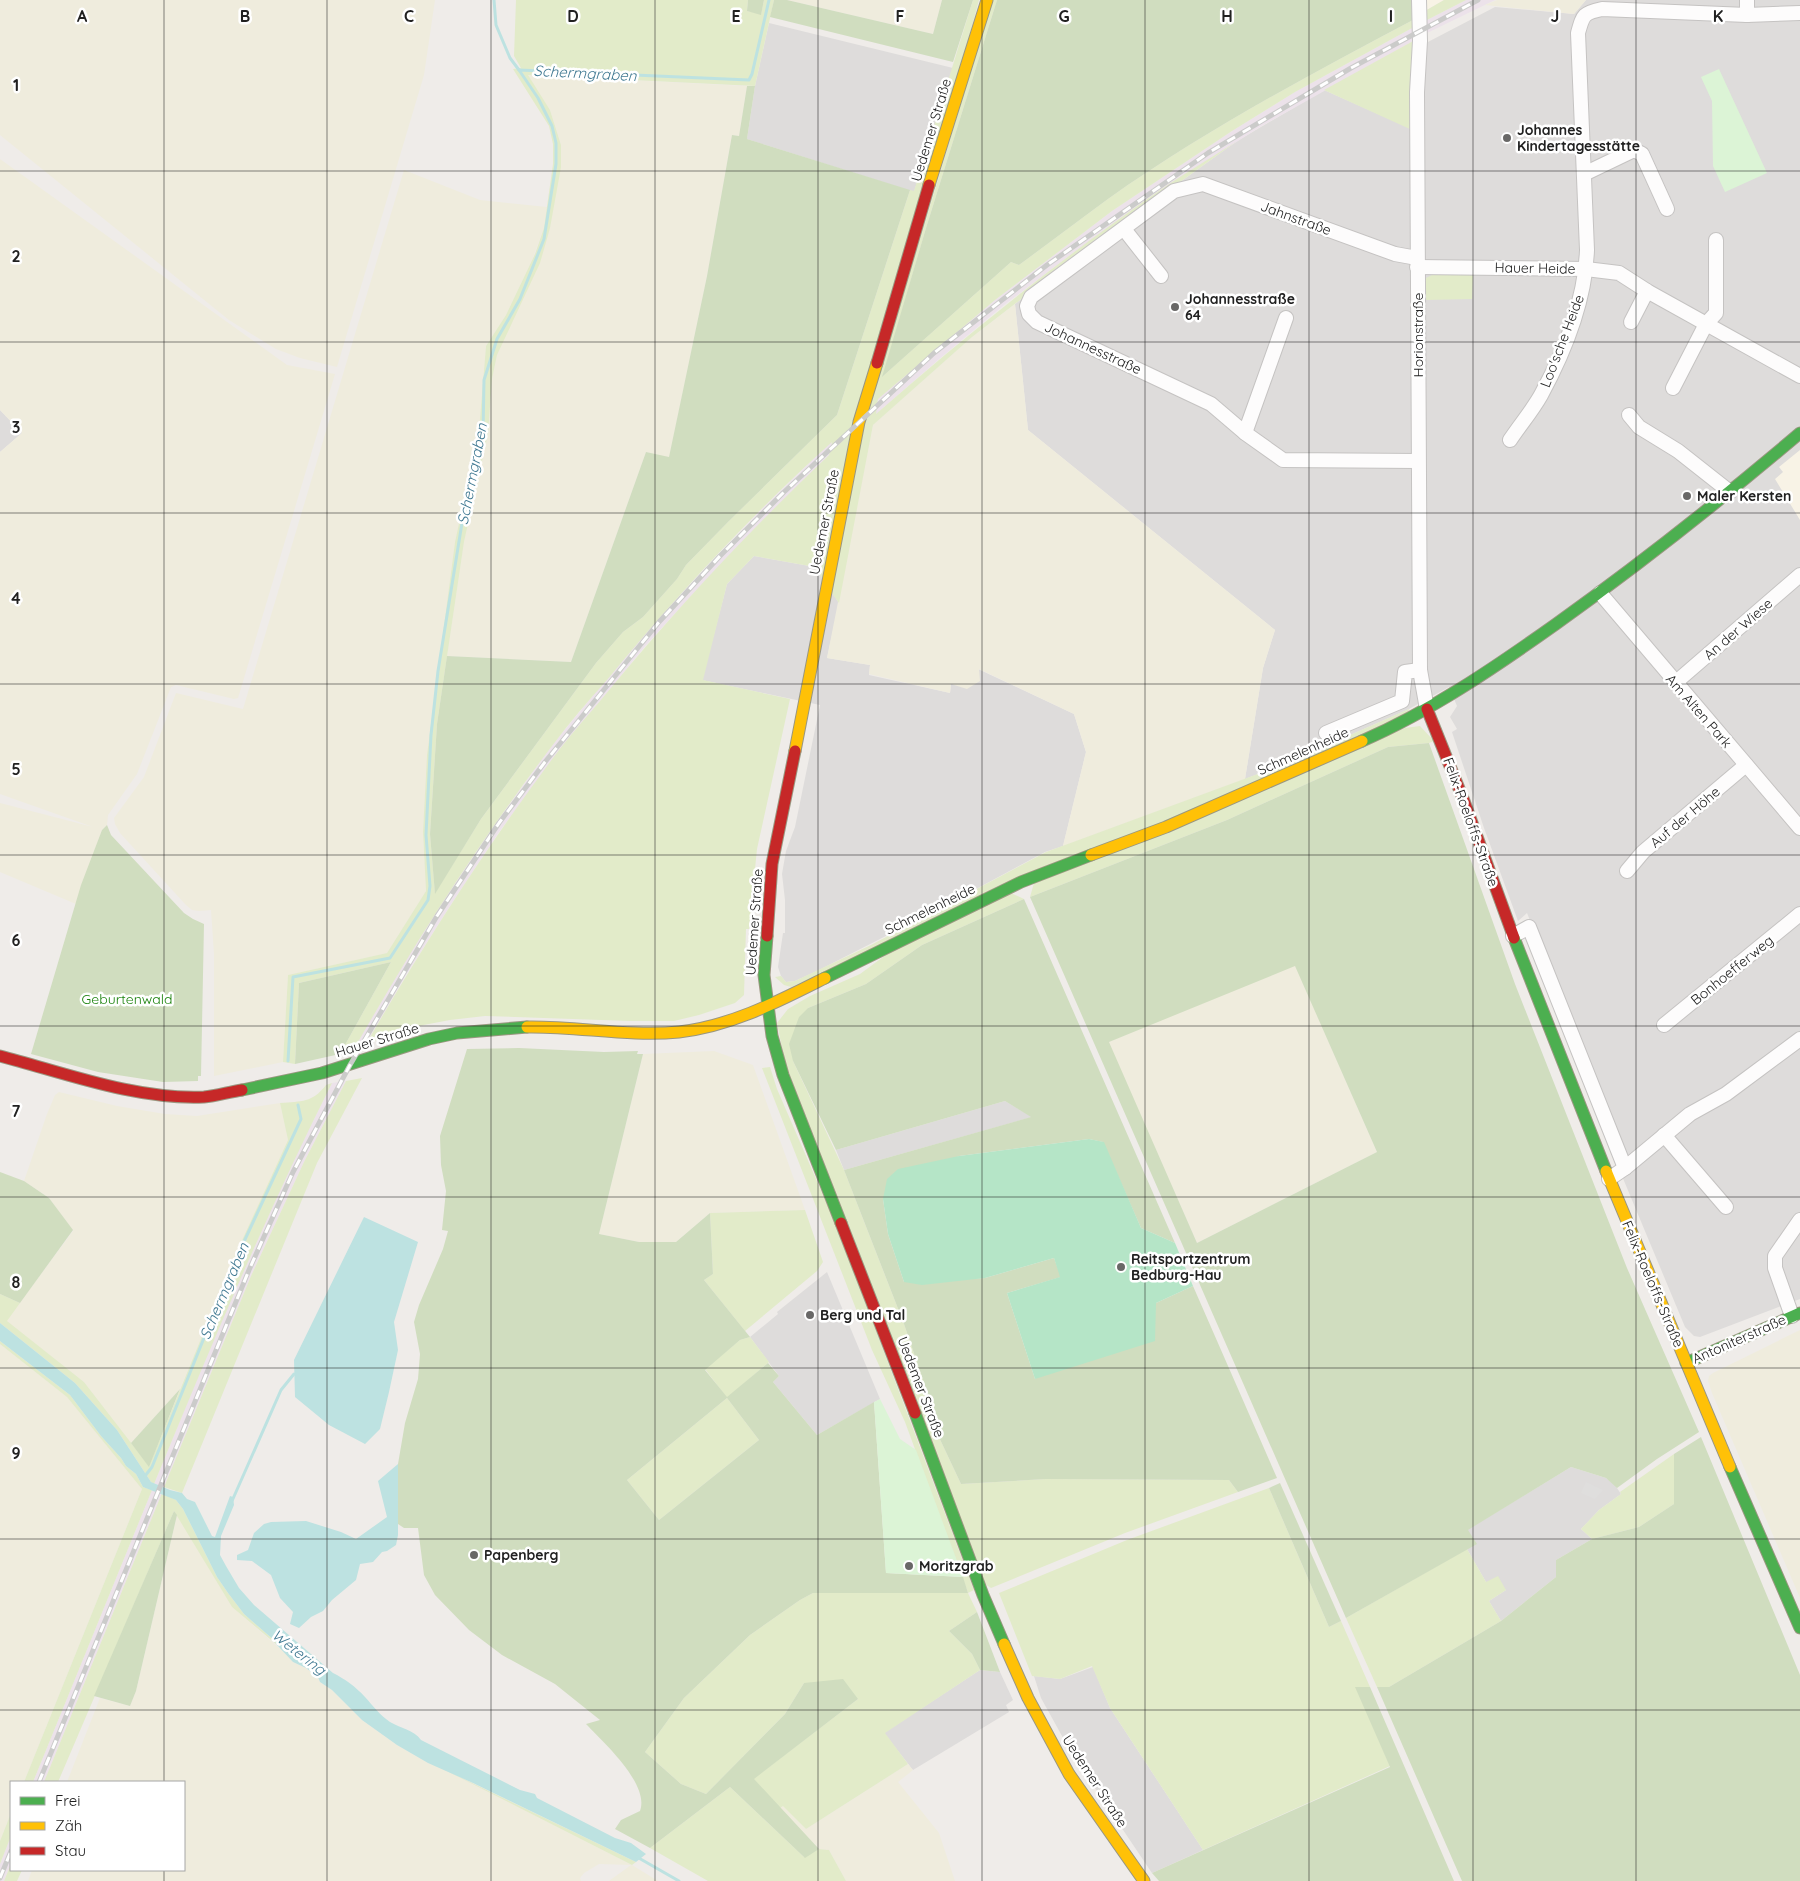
<svg xmlns="http://www.w3.org/2000/svg" width="1800" height="1881" font-family="Quicksand,sans-serif">
<style>
.residential{fill:#dedcdb}
.industrial{fill:#ece2ea}
.education{fill:#f8f3e6}
.farmland{fill:#efecdd}
.grass{fill:#e2ebc9}
.forest{fill:#d0ddbf;fill-rule:evenodd}
.park{fill:#dcf4d6}
.pitch{fill:#b5e5c7}
.parking{fill:#dfdedd}
.water{fill:#bde2e1}
.lines{fill:none;stroke-linecap:round;stroke-linejoin:round}
.stream{stroke:#bde2e1;stroke-width:3}
.street-casing{stroke:#c5c3c2;stroke-width:16}
.fast-casing{stroke:#9a9780;stroke-width:13}
.slow-casing{stroke:#9a9780;stroke-width:13}
.jam-casing{stroke:#9a9780;stroke-width:13}
.street{stroke:#fdfcfc;stroke-width:14}
.fast{stroke:#4caf50;stroke-width:11}
.slow{stroke:#ffc107;stroke-width:11}
.jam{stroke:#c62828;stroke-width:11}
.rail-casing{stroke:#cbcbca;stroke-width:5}
.rail{stroke:#fff;stroke-width:3;stroke-dasharray:9;stroke-linecap:butt}
.grid{fill:none;stroke:#212121;stroke-width:1;stroke-opacity:0.55}
.poi-dot{fill:#696867;stroke:#fff;stroke-width:2}
.labels{text-anchor:middle;dominant-baseline:central;stroke-width:5;stroke-linejoin:round;paint-order:stroke}
.street-label{font-size:14px;fill:#212121;stroke:#fff}
.poi-label{font-size:14px;font-weight:bold;fill:#212121;stroke:#fff;text-anchor:start}
.park-label{font-size:14px;fill:#1a820c;stroke:#fff}
.water-label{font-size:15px;font-style:italic;fill:#407992;stroke:#fff}
.grid-label{font-size:16px;text-anchor:middle;font-weight:bold;fill:#212121;stroke:#fff;stroke-width:5;stroke-linejoin:round;paint-order:stroke}
</style>
<rect width="100%" height="100%" fill="#efece9"/>
<g class="residential">
<path d="M1586,0H1800V1299L1700,1337L1694,1336L1685,1327L1622,1176L1635,1165L1616,1137L1527,913L1518,921L1484,828L1452,732L1457,729L1450,717L1457,706L1449,687L1409,709L1282,765L1245,779L1263,668L1275,630L1028,430L1015,304L1076,257L1237,141L1324,90L1412,129L1426,43L1495,7L1574,14Z"/>
<path d="M769,23L953,68L914,192L747,139L755,86Z"/>
<path d="M0,410L22,433L0,452Z"/>
<path d="M754,556L815,567L839,603L827,658L870,665L869,675L950,693L951,684L978,669L1074,714L1086,752L1063,846L1045,852L937,910L819,970L795,981L786,982L781,976L778,967L783,933H785V900L782,874L786,851L795,827L820,705L702,680L727,584Z"/>
<path d="M1005,1101L1032,1117L844,1170L836,1150Z"/>
<path d="M827,1272L880,1399L817,1435L773,1382L779,1376L750,1337L778,1314L777,1312Z"/>
<path d="M1571,1467L1606,1478L1615,1485L1621,1494L1599,1510L1581,1529L1592,1539L1556,1560V1577L1501,1621L1489,1601L1506,1590L1486,1582L1467,1549L1476,1544L1467,1530Z"/>
<path d="M1093,1667L1110,1708L1203,1850L1152,1873L1072,1754L1041,1698L1034,1676L1060,1679Z"/>
<path d="M980,1670L1000,1672L1013,1700L1006,1705L1009,1712L913,1770L884,1733Z"/>
</g>
<g class="industrial">
<path d="M1466,0H1495L1425,34V21Z"/>
<path d="M1414,27L1415,40L1260,127L1152,196L1074,252L1004,305L938,360L875,415L878,399L937,348L995,300L1112,211L1232,131L1295,92Z"/>
<path d="M832,441L829,455L704,582L646,645L560,750L499,832L450,906L406,975L366,1044L354,1049L398,971L443,901L493,827L553,744L640,639L698,576L762,509Z"/>
<path d="M346,1081L304,1162L251,1276L164,1487L154,1484L215,1335L294,1159L332,1083Z"/>
<path d="M152,1490L162,1493L44,1782H33Z"/>
<path d="M11,1836V1864L4,1881H0V1864Z"/>
</g>
<g class="education">
<path d="M1425,0H1444L1425,11Z"/>
<path d="M1800,450V520L1775,479L1783,472L1779,467Z"/>
</g>
<g class="farmland">
<path d="M0,0H435L424,75L337,367L300,358L276,349L229,320L0,135Z"/>
<path d="M787,0H942L933,34Z"/>
<path d="M1497,0H1586L1574,14L1485,5Z"/>
<path d="M527,75L747,86L739,136L732,135L707,276L669,458L646,452L571,662L447,656L464,542L488,434L492,379L497,355L550,228L561,145L550,110Z"/>
<path d="M0,159L287,365L335,374L238,698L234,699L176,685L171,687L137,774L108,815L107,825L102,830L76,904L0,872V803L93,827L0,794V452L22,433L0,410Z"/>
<path d="M404,170L480,200L547,207L544,228L532,260L506,315L486,346L479,430L455,542L427,755L423,832L426,891L387,953L288,975L283,1062L214,1076V954L211,910L199,911L192,910L186,905L120,833L115,824L114,818L144,777L176,693L243,709Z"/>
<path d="M1015,304L1028,430L1275,630L1263,668L1245,779L1063,846L1086,752L1074,714L979,669L980,681L967,689L951,684L950,693L869,674L870,665L827,658L873,425L972,337Z"/>
<path d="M1295,965L1377,1152L1197,1243L1108,1042Z"/>
<path d="M714,1051L753,1065L805,1210L710,1213L676,1242H639L599,1234L643,1054Z"/>
<path d="M59,1092L117,1106L165,1114L197,1116L280,1103L288,1140L233,1260L180,1389L131,1443L84,1382L6,1321L73,1231L49,1198L24,1181L47,1114L55,1095Z"/>
<path d="M1800,1330V1598L1712,1393L1708,1381L1709,1376L1713,1373Z"/>
<path d="M0,1344L67,1397L142,1489L24,1782H11V1813L0,1841Z"/>
<path d="M177,1515L232,1607L285,1653L293,1662L306,1668L318,1678L320,1682L332,1690L362,1720L397,1745L428,1763L439,1767L632,1865L658,1881H609L631,1865L599,1864L584,1873L580,1878L581,1881H28L32,1870H184V1782H67L100,1698L130,1706L136,1691Z"/>
<path d="M908,1764L913,1770L898,1782L939,1833L955,1881H846L829,1850L819,1849L780,1808L783,1805L806,1829Z"/>
</g>
<g class="grass">
<path d="M516,0H748L747,11L761,14L764,0H774L755,86L528,75L550,110L561,145V167L550,228L540,263L497,355L492,379L488,434L464,542L437,724L430,834L435,893L481,819L596,663L623,632L643,617L677,579L686,565L728,522L837,415L910,190L914,191L973,0H979L823,580L815,567L754,556L727,584L703,680L790,699L757,849L749,929H746L744,995L735,1003L699,1015L674,1021H630L485,1016L450,1020L413,1027L366,1044C425,942 488,844 559,750C575,729 593,710 610,689C678,607 752,528 829,455L832,442C751,515 676,596 607,680C588,701 569,723 552,746C479,842 414,944 354,1049L340,1054L391,962L299,983L295,1064L283,1062L288,975L387,953L426,891L423,832L427,755L455,542L479,430L486,346L506,315L535,254L544,228L553,164V144L549,126L513,69L521,68L514,56Z"/>
<path d="M992,0H997L926,228L883,376L1011,262L1019,265C1049,243 1078,221 1108,199C1204,131 1309,75 1413,20L1414,27L1295,92L1232,131L1112,211L995,300L878,399L876,414C964,337 1054,264 1150,197C1178,177 1208,160 1237,141L1076,257L972,337L873,425L839,603L831,592L865,422Z"/>
<path d="M1444,0H1466L1425,21V11Z"/>
<path d="M1415,40L1412,130L1324,90Z"/>
<path d="M1432,275H1473L1472,299L1425,300L1426,278Z"/>
<path d="M1409,709L1408,714L791,987L784,985L775,977L781,976L786,982L795,981L871,945L1046,852L1282,765Z"/>
<path d="M1420,726L1434,741L1429,743L1388,747L1227,820L1030,897L1034,883L1405,728Z"/>
<path d="M1011,893L1024,899L922,945L866,984L808,1008L793,1061L844,1170L904,1324L934,1412L937,1433L961,1484L1046,1479L1229,1480L1238,1492L1125,1533L991,1588L985,1584L785,1063L777,1023L788,1009L810,996L860,974L894,949Z"/>
<path d="M770,1067L777,1089L836,1225L974,1590L968,1593L977,1612L949,1631L972,1654L980,1670L885,1733L908,1764L806,1829L783,1806L780,1808L753,1779L858,1699L804,1683L785,1714L706,1794L681,1784L645,1752L684,1698L750,1635L800,1600L813,1593H968L905,1422L872,1350L762,1068Z"/>
<path d="M362,1078L317,1163L182,1493L164,1487L251,1276L304,1162L346,1081Z"/>
<path d="M332,1083C266,1214 210,1348 154,1484L151,1482L117,1430L75,1383L0,1323V1294L20,1303L7,1321L84,1382L149,1466L233,1260L288,1140L280,1103C302,1101 312,1103 326,1085Z"/>
<path d="M805,1210L823,1262L817,1271L745,1331L704,1280L713,1274L710,1213Z"/>
<path d="M750,1337L769,1362L727,1398L759,1440L659,1520L627,1480L727,1398L705,1369L740,1340Z"/>
<path d="M0,1341L70,1395L101,1436L121,1458L126,1466L136,1474L143,1487L152,1490L33,1782H24L142,1489L67,1397L0,1344Z"/>
<path d="M1674,1454V1504L1639,1527L1592,1539L1581,1529L1599,1510L1621,1494L1620,1492Z"/>
<path d="M1269,1488L1329,1627L1341,1621L1370,1687H1356L1390,1766L1203,1850L1110,1708L1092,1666L1060,1679L1032,1676L999,1593L1127,1540Z"/>
<path d="M162,1493L176,1500L183,1509L217,1577L228,1593L244,1614L275,1641L277,1645L232,1607L174,1511L58,1782H44Z"/>
<path d="M1467,1549L1486,1582L1498,1576L1506,1590L1489,1601L1501,1621L1389,1687H1377L1346,1618Z"/>
<path d="M439,1767L636,1862L632,1865Z"/>
<path d="M730,1787L804,1857L819,1849L829,1850L846,1881H708L650,1848Z"/>
<path d="M11,1813V1836L0,1864V1841Z"/>
<path d="M11,1864V1870H22L17,1881H4Z"/>
</g>
<g class="forest">
<path d="M748,0H764L761,15L747,11Z"/>
<path d="M774,0H787L933,34L942,0H973L953,62L770,17Z"/>
<path d="M997,0H1412L1413,20C1309,75 1204,131 1108,199C1078,221 1049,243 1019,265L1011,262L882,377L926,228Z"/>
<path d="M747,86H755L747,139L910,190L837,415L728,522L686,565L677,579L643,617L623,632L596,663L481,819L435,894L430,834L437,724L447,656L571,662L646,452L669,457L707,276L732,135L739,136Z"/>
<path d="M1429,743L1515,984L1627,1268L1699,1432L1657,1459L1617,1488L1606,1478L1571,1467L1468,1530L1477,1544L1346,1618L1030,897L1227,820L1388,747ZM1295,966L1377,1152L1197,1243L1109,1042Z"/>
<path d="M107,825L111,835L184,913L193,919L204,924L201,1076H198V1081L163,1082L98,1072L31,1054L81,885L102,830Z"/>
<path d="M1024,899L1175,1243L1141,1228L1103,1142L1089,1139L959,1156L883,1199L888,1234L904,1282L985,1278L1054,1258L1061,1277L1007,1293L1035,1379L1156,1303L1193,1286L1277,1478L1238,1492L1229,1480L1046,1479L961,1484L937,1433L934,1412L904,1324L844,1170L1031,1117L1005,1101L836,1150L793,1061L789,1044L799,1017L808,1008L866,984L922,945Z"/>
<path d="M391,962L340,1054L295,1064L299,983Z"/>
<path d="M519,1048L604,1052L638,1051L637,1054H643L599,1234L639,1242H676L710,1213L713,1274L704,1280L750,1337L740,1340L705,1370L727,1397L768,1363L779,1376L773,1382L817,1435L874,1402L886,1573L963,1577L968,1593H813L800,1600L750,1635L684,1698L645,1752L681,1784L706,1794L785,1714L804,1683L843,1679L858,1699L754,1779L819,1849L805,1858L730,1787L650,1848L615,1829L621,1820L640,1811C650,1784 603,1742 586,1724L600,1720L555,1684L502,1655L469,1630L435,1595L424,1575L418,1528H404L398,1524V1464L405,1423L418,1379L420,1354L414,1322L419,1305L443,1249L448,1231L442,1230L446,1191L441,1165L440,1136L467,1049ZM727,1398L759,1440L659,1520L627,1480Z"/>
<path d="M0,1172L24,1181L49,1198L73,1230L20,1303L0,1294Z"/>
<path d="M180,1389L149,1467L131,1443Z"/>
<path d="M1701,1437L1800,1675V1881H1462L1377,1687H1389L1501,1621L1556,1577V1560L1592,1539L1639,1527L1674,1504V1454Z"/>
<path d="M1280,1483L1341,1621L1329,1627L1269,1488Z"/>
<path d="M174,1511L177,1515L136,1691L130,1706L94,1696Z"/>
<path d="M977,1612L1000,1672L980,1670L972,1654L949,1631Z"/>
<path d="M1355,1687H1370L1454,1881H1159L1152,1873L1390,1767Z"/>
</g>
<g class="park">
<path d="M1719,69L1767,173L1725,192L1713,166L1712,101L1701,77Z"/>
<path d="M880,1399L900,1439L916,1450L963,1577L886,1573L874,1402Z"/>
</g>
<path class="pitch" d="M1089,1139L1104,1142L1141,1228L1175,1243L1193,1286L1156,1303L1155,1341L1035,1379L1007,1293L1060,1277L1054,1258L985,1278L922,1285L904,1282L888,1234L883,1199L887,1179L898,1169L959,1156Z"/>
<path class="parking" d="M1586,1482L1603,1490L1595,1499L1581,1493Z"/>
<g class="water">
<path d="M364,1217L418,1242L394,1322L398,1350L389,1392L380,1429L365,1444L329,1425L295,1397L294,1360Z"/>
<path d="M0,1323L75,1383L117,1430L151,1482L170,1490L182,1493L187,1499L195,1502L212,1536L215,1537L230,1496L233,1497L234,1505L221,1536L220,1555L226,1566L239,1588L254,1605L333,1673C345,1679 356,1687 365,1697C373,1706 380,1715 390,1722C400,1728 414,1730 421,1740L520,1790L535,1794L537,1798L615,1838L631,1843L646,1854L636,1862L473,1783L428,1763L397,1745L362,1720L332,1690L320,1682L318,1677L306,1668L293,1662L277,1645L275,1641L244,1614L228,1593L217,1577L183,1509L176,1500L143,1487L136,1474L126,1466L121,1458L101,1436L70,1395L0,1341Z"/>
<path d="M398,1464V1535L396,1545L387,1551L382,1552L373,1562L360,1564L356,1580L332,1600L323,1611L311,1617L299,1628L290,1624L293,1612L280,1598L271,1575L252,1561L237,1560V1555L248,1550L254,1533L264,1524L271,1522L306,1521L341,1532L356,1539L387,1517L378,1481Z"/>
</g>
<g class="lines">
<g class="stream">
<path d="M494,0L496,25L510,58L519,70"/>
<path d="M288,1061L293,977L390,958L428,900L430,886L426,835L431,735L438,671L462,523L483,434L484,380L497,339L520,299L544,239L556,164V143L552,126L538,98L519,70L749,80L752,74L769,0"/>
<path d="M145,1476L152,1467L235,1261L301,1119L298,1105"/>
<path d="M232,1501L281,1390L294,1374"/>
<path d="M637,1857L679,1881"/>
</g>
<defs>
<g id="street">
<path d="M1419,0L1420,41L1417,92L1420,670L1427,709"/>
<path d="M1747,15V0"/>
<path d="M1584,174L1634,150L1642,154L1667,209"/>
<path d="M1124,229L1161,276"/>
<path d="M1417,258L1395,254L1203,184L1174,191L1031,297L1027,306L1029,314L1037,322L1211,404L1245,433L1283,460L1418,461"/>
<path d="M1417,267L1586,269L1619,273L1647,291L1800,376"/>
<path d="M1631,322L1647,291"/>
<path d="M1673,388L1706,324L1716,313V240"/>
<path d="M1629,415L1639,427L1678,451L1730,492"/>
<path d="M1245,433L1286,318"/>
<path d="M1510,440C1520,425 1532,411 1541,395C1565,351 1585,300 1587,250L1578,33C1583,15 1583,13 1602,9L1747,15L1800,13"/>
<path d="M1600,593L1800,828"/>
<path d="M1675,683L1800,575"/>
<path d="M1326,733L1402,701L1405,672L1420,670"/>
<path d="M1627,871L1643,852L1746,765"/>
<path d="M1513,936L1529,927L1625,1168"/>
<path d="M1664,1025L1800,914"/>
<path d="M1664,1135L1726,1207"/>
<path d="M1609,1179L1625,1168L1690,1114L1726,1094L1800,1039"/>
<path d="M1792,1316L1775,1268V1256L1800,1220"/>
</g>
<g id="fast">
<path d="M1362,741C1431,711 1494,668 1556,624C1640,564 1721,500 1800,433"/>
<path d="M767,936L764,975L772,1036L783,1075L841,1223"/>
<path d="M1514,938L1606,1171"/>
<path d="M825,978L1021,882L1091,855"/>
<path d="M242,1090L322,1073L429,1039L457,1033L527,1027"/>
<path d="M1686,1363L1800,1313"/>
<path d="M915,1413L983,1595L1004,1644"/>
<path d="M1730,1467L1800,1628"/>
</g>
<g id="slow">
<path d="M929,185L987,0"/>
<path d="M795,751L859,422L877,363"/>
<path d="M1091,855L1166,827L1362,741"/>
<path d="M527,1027C577,1026 629,1037 679,1032C732,1026 779,1001 825,978"/>
<path d="M1606,1171L1730,1467"/>
<path d="M1004,1644L1028,1698L1069,1774L1144,1881"/>
</g>
<g id="jam">
<path d="M877,363L929,185"/>
<path d="M1427,709L1464,801L1514,938"/>
<path d="M767,936L772,864L795,751"/>
<path d="M0,1056C65,1073 136,1100 204,1097C216,1096 229,1092 242,1090"/>
<path d="M841,1223L915,1413"/>
</g>
</defs>
<use href="#street" class="street-casing"/>
<use href="#fast" class="fast-casing"/>
<use href="#slow" class="slow-casing"/>
<use href="#jam" class="jam-casing"/>
<use href="#street" class="street"/>
<use href="#fast" class="fast"/>
<use href="#slow" class="slow"/>
<use href="#jam" class="jam"/>
<defs>
<g id="rail">
<path d="M39,1782L249,1270L293,1172L350,1065L437,916L499,823L545,762L659,622L720,556L783,493L934,353L1047,265L1208,153L1351,68L1478,0"/>
<path d="M0,1878L11,1851"/>
</g>
</defs>
<use href="#rail" class="rail-casing"/>
<use href="#rail" class="rail"/>
</g>
<path class="grid" d="M164,0V1782M327,0V1881M491,0V1881M655,0V1881M818,0V1881M982,0V1881M1145,0V1881M1309,0V1881M1473,0V1881M1636,0V1881M0,171H1800M0,342H1800M0,513H1800M0,684H1800M0,855H1800M0,1026H1800M0,1197H1800M0,1368H1800M0,1539H1800M0,1710H1800M164,1870V1881"/>
<g class="poi-dot">
<circle cx="1507" cy="138" r="5"/>
<circle cx="1175" cy="307" r="5"/>
<circle cx="1687" cy="496" r="5"/>
<circle cx="1121" cy="1267" r="5"/>
<circle cx="810" cy="1315" r="5"/>
<circle cx="474" cy="1555" r="5"/>
<circle cx="909" cy="1566" r="5"/>
</g>
<g class="labels">
<g class="street-label">
<text transform="translate(931 130) rotate(-73)">Uedemer Straße</text>
<text transform="translate(1296 218) rotate(20)">Jahnstraße</text>
<text transform="translate(1535 268) rotate(1)">Hauer Heide</text>
<text transform="translate(1418 335) rotate(-90)">Horionstraße</text>
<text transform="translate(1562 341) rotate(-69)">Loo'sche Heide</text>
<text transform="translate(1093 348) rotate(25)">Johannesstraße</text>
<text transform="translate(824 522) rotate(-79)">Uedemer Straße</text>
<text transform="translate(1738 629) rotate(-41)">An der Wiese</text>
<text transform="translate(1699 711) rotate(49)">Am Alten Park</text>
<text transform="translate(1303 751) rotate(-24)">Schmelenheide</text>
<text transform="translate(1685 817) rotate(-40)">Auf der Höhe</text>
<text transform="translate(1471 822) rotate(70)">Felix-Roeloffs-Straße</text>
<text transform="translate(930 909) rotate(-26)">Schmelenheide</text>
<text transform="translate(754 922) rotate(-86)">Uedemer Straße</text>
<text transform="translate(1732 970) rotate(-39)">Bonhoefferweg</text>
<text transform="translate(377 1040) rotate(-17)">Hauer Straße</text>
<text transform="translate(1653 1284) rotate(67)">Felix-Roeloffs-Straße</text>
<text transform="translate(1739 1339) rotate(-24)">Antoniterstraße</text>
<text transform="translate(921 1387) rotate(69)">Uedemer Straße</text>
<text transform="translate(1095 1781) rotate(57)">Uedemer Straße</text>
</g>
<g class="poi-label">
<text x="1517" y="130">Johannes<tspan x="1517" dy="16">Kindertagesstätte</tspan></text>
<text x="1185" y="299">Johannesstraße<tspan x="1185" dy="16">64</tspan></text>
<text x="1697" y="496">Maler Kersten</text>
<text x="1131" y="1259">Reitsportzentrum<tspan x="1131" dy="16">Bedburg-Hau</tspan></text>
<text x="820" y="1315">Berg und Tal</text>
<text x="484" y="1555">Papenberg</text>
<text x="919" y="1566">Moritzgrab</text>
</g>
<g class="park-label">
<text x="127" y="999">Geburtenwald</text>
</g>
<g class="water-label">
<text transform="translate(585 73) rotate(3)">Schermgraben</text>
<text transform="translate(472 474) rotate(-79)">Schermgraben</text>
<text transform="translate(224 1291) rotate(-67)">Schermgraben</text>
<text transform="translate(299 1652) rotate(38)">Wetering</text>
</g>
</g>
<g class="grid-label">
<text x="82" y="22">A</text>
<text x="245" y="22">B</text>
<text x="409" y="22">C</text>
<text x="573" y="22">D</text>
<text x="736" y="22">E</text>
<text x="900" y="22">F</text>
<text x="1064" y="22">G</text>
<text x="1227" y="22">H</text>
<text x="1391" y="22">I</text>
<text x="1555" y="22">J</text>
<text x="1718" y="22">K</text>
<text x="16" y="91">1</text>
<text x="16" y="262">2</text>
<text x="16" y="433">3</text>
<text x="16" y="604">4</text>
<text x="16" y="775">5</text>
<text x="16" y="946">6</text>
<text x="16" y="1117">7</text>
<text x="16" y="1288">8</text>
<text x="16" y="1459">9</text>
</g>
<rect x="10" y="1781" width="175" height="90" fill="#ffffff" stroke="#a6a6a6"/>
<rect x="20" y="1797" width="25" height="8" fill="#4caf50" stroke="#a6a6a6"/>
<text x="55" y="1806" font-size="15" fill="#212121">Frei</text>
<rect x="20" y="1822" width="25" height="8" fill="#ffc107" stroke="#a6a6a6"/>
<text x="55" y="1831" font-size="15" fill="#212121">Zäh</text>
<rect x="20" y="1847" width="25" height="8" fill="#c62828" stroke="#a6a6a6"/>
<text x="55" y="1856" font-size="15" fill="#212121">Stau</text>
</svg>
